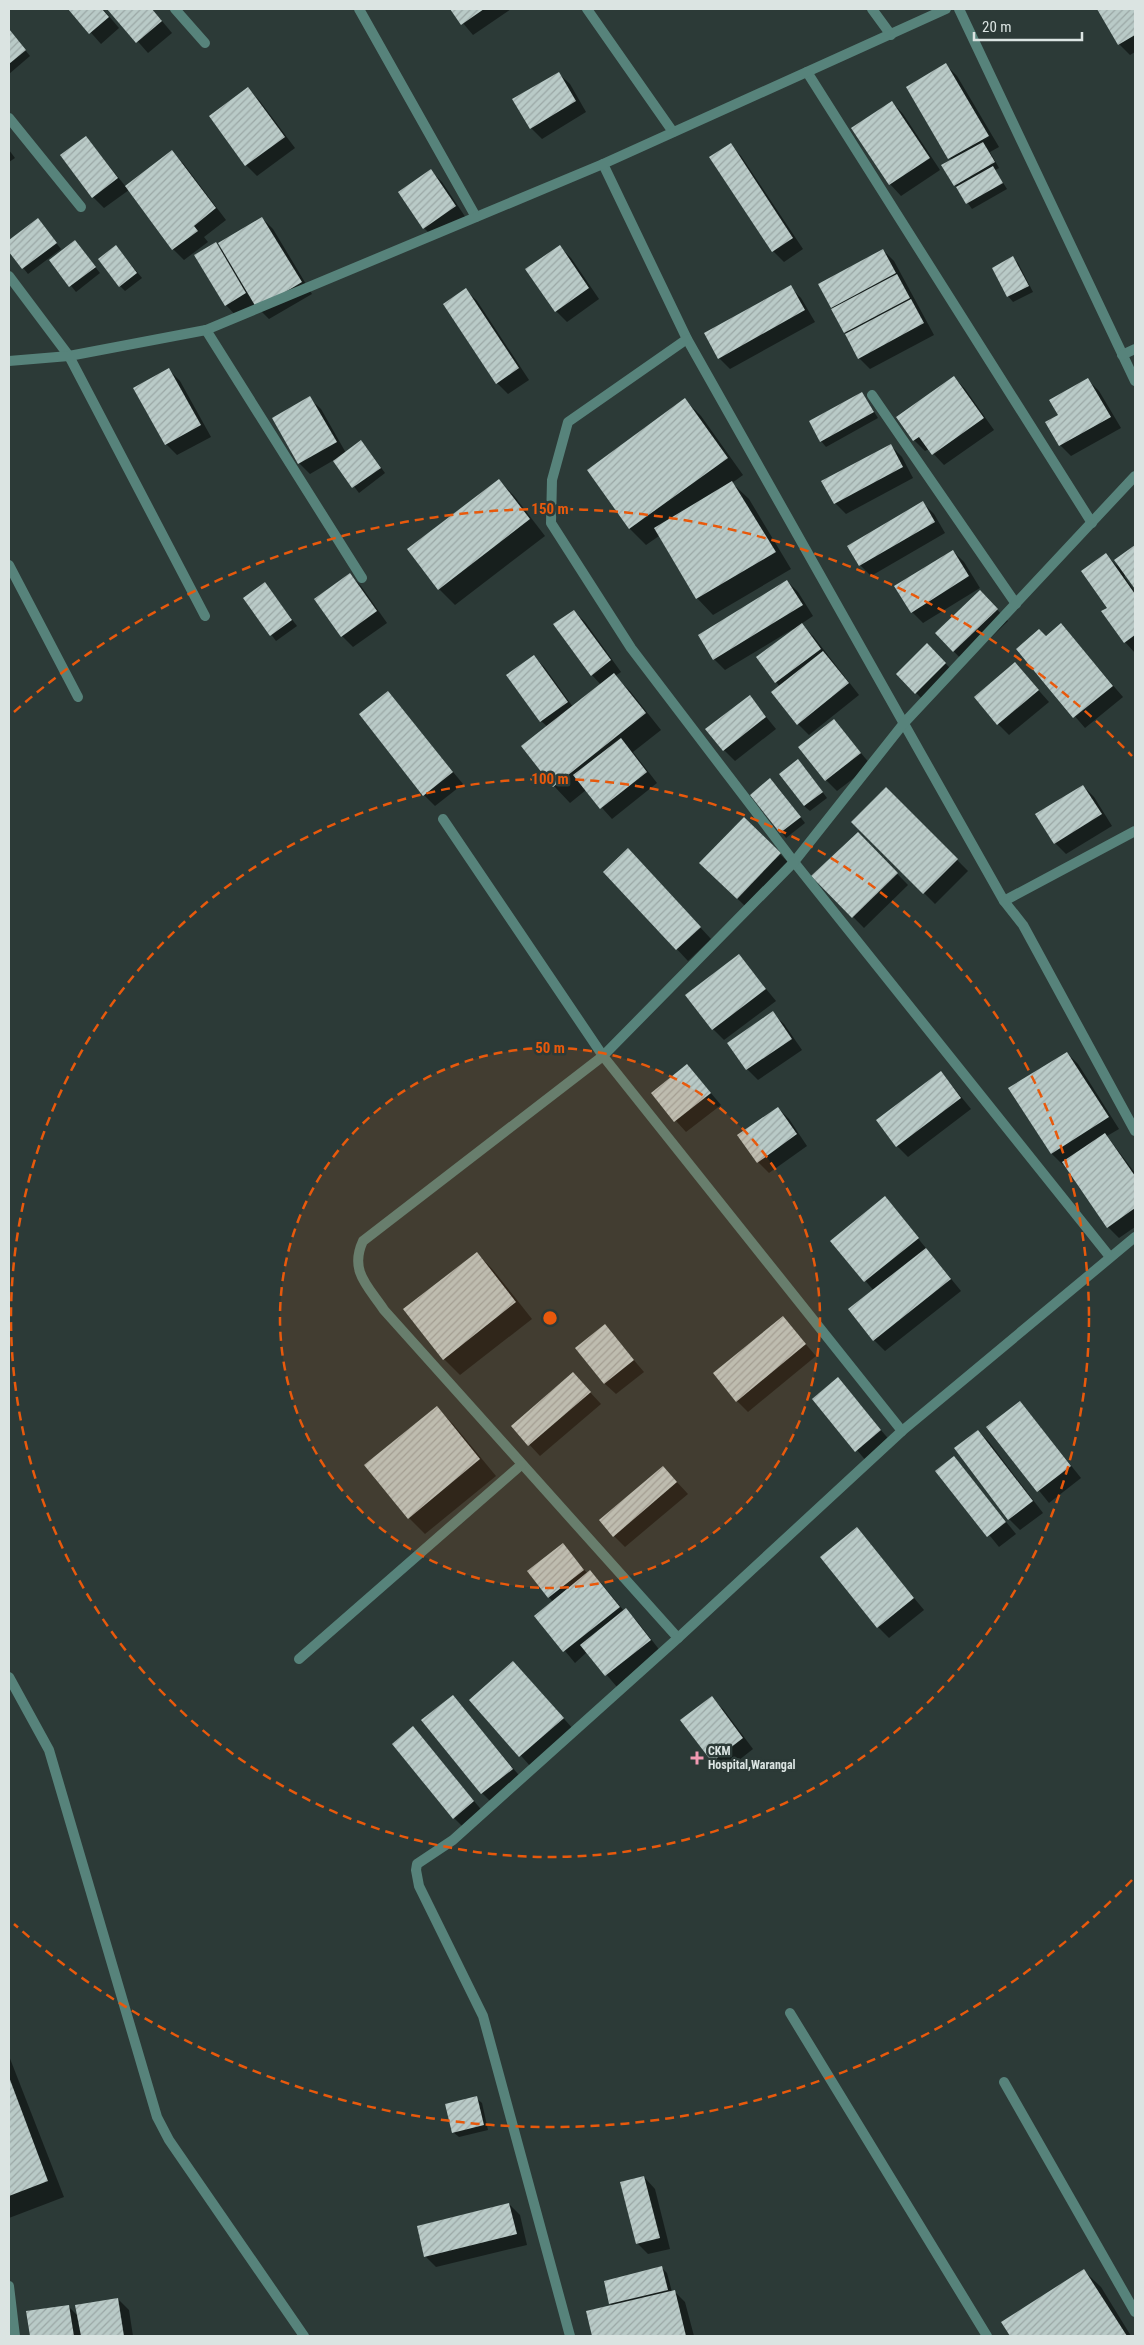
<svg xmlns="http://www.w3.org/2000/svg" width="1144" height="2345" font-family="'Roboto Condensed',sans-serif">
<style>
.shadow{fill:#0007}
.building{fill:url(#building-hatch)}
.lines{fill:none;stroke-linecap:round;stroke-linejoin:round}
.street{stroke:#57837b;stroke-width:10}
.ring{fill:none;stroke:#e8590c;stroke-width:2.5;stroke-dasharray:9 6}
.poi-dot{fill:#f19ab2;stroke:#2c3a37;stroke-width:2}
.labels{text-anchor:middle;dominant-baseline:central;stroke-width:5;stroke-linejoin:round;paint-order:stroke}
.poi-label{font-size:12px;font-weight:bold;fill:#dbe4e2;stroke:#2c3a37;text-anchor:start}
.centre{fill:#e8590c;stroke:#2c3a37;stroke-width:2.5}
.ring-label{font-size:15px;text-anchor:middle;font-weight:bold;fill:#e8590c;stroke:#2c3a37;stroke-width:5;stroke-linejoin:round;paint-order:stroke}
</style>
<defs>
<pattern id="building-hatch" width="6" height="6" patternUnits="userSpaceOnUse" patternTransform="scale(1.25)"><rect width="6" height="6" fill="#b9cac7"/><path d="M-1 1l2-2M0 6l6-6M5 7l2-2" fill="none" stroke="#9ba8a6"/></pattern>
</defs>
<rect width="100%" height="100%" fill="#2c3a37"/>
<g class="shadow">
<path d="M70,9H103L119,28L101,44Z"/>
<path d="M109,9H152L172,33L148,53Z"/>
<path d="M451,9H511L473,35Z"/>
<path d="M1098,9H1135V52L1130,55L1119,44Z"/>
<path d="M9,30L30,56L9,74Z"/>
<path d="M946,65L957,76L999,147L990,152L999,168L995,170L1007,189L972,209L955,185L952,161L907,88Z"/>
<path d="M558,73L570,84L586,112L542,139L531,128Z"/>
<path d="M248,89L259,100L295,148L257,176L246,165Z"/>
<path d="M892,102L903,114L940,170L901,196L890,184L853,129Z"/>
<path d="M86,137L126,187L171,152L183,163L226,220L204,237L208,242L184,260L173,249L129,190L104,208L93,197L61,156Z"/>
<path d="M730,145L741,156L803,249L784,262L773,251L711,158Z"/>
<path d="M9,150L15,158L9,162Z"/>
<path d="M431,171L442,182L466,218L435,239L424,228Z"/>
<path d="M262,218L273,229L312,294L269,319L258,308L237,317L226,305L216,244L223,251Z"/>
<path d="M38,220L61,249L28,274L9,250V241Z"/>
<path d="M75,242L100,273L76,292L50,260Z"/>
<path d="M116,246L142,278L125,291L120,286Z"/>
<path d="M560,247L571,258L599,299L567,322L556,311Z"/>
<path d="M883,250L894,261L934,335L870,369L859,358L832,307Z"/>
<path d="M1013,258L1018,263L1033,292L1013,302L1008,296Z"/>
<path d="M790,287L801,298L815,322L730,369L719,358Z"/>
<path d="M466,290L477,301L529,380L508,394L497,383Z"/>
<path d="M169,370L180,381L211,437L177,455L166,444Z"/>
<path d="M954,377L965,389L994,430L944,465L929,449L925,451L914,440L898,417Z"/>
<path d="M1088,380L1099,391L1121,428L1071,456L1060,445L1059,415Z"/>
<path d="M862,393L878,418L826,447L821,441Z"/>
<path d="M309,398L321,409L346,453L366,447L385,473L359,493L334,460L310,474L299,463Z"/>
<path d="M685,400L701,416L743,475L732,483L749,499L791,569L713,615L697,598L659,536L646,545L630,529L588,470Z"/>
<path d="M891,446L902,457L913,478L846,514L835,503Z"/>
<path d="M499,480L515,497L545,536L455,605L439,589Z"/>
<path d="M923,503L934,514L945,533L871,576L860,565L849,546Z"/>
<path d="M1135,546V587L1126,575L1124,576L1135,592V653L1125,642L1109,608L1106,555L1118,567L1115,561Z"/>
<path d="M953,551L964,562L980,588L923,623L912,612Z"/>
<path d="M350,575L361,586L387,623L353,647L342,636Z"/>
<path d="M787,581L798,592L813,616L801,624L813,636L859,695L809,735L798,724L780,687L758,657L794,631L793,629L725,670L714,659Z"/>
<path d="M265,584L297,626L276,641L244,598Z"/>
<path d="M980,592L1008,621L965,663L936,633Z"/>
<path d="M574,611L585,622L621,672L615,676L630,691L661,730L633,752L657,783L612,819L586,790L570,803L554,786L548,727L541,721L534,656L545,668L573,707L601,685L592,675Z"/>
<path d="M1061,625L1123,697L1085,728L1017,649L1046,637Z"/>
<path d="M927,645L951,669L921,698L898,674Z"/>
<path d="M1015,664L1049,702L1009,735L998,724Z"/>
<path d="M388,693L463,784L435,806L424,795Z"/>
<path d="M750,697L776,729L735,761L724,750Z"/>
<path d="M834,721L871,765L837,791L826,780Z"/>
<path d="M803,766L827,798L810,811L804,806Z"/>
<path d="M776,785L805,823L786,838L752,795Z"/>
<path d="M1083,786L1094,797L1112,826L1066,854L1055,843Z"/>
<path d="M886,788L968,871L935,904L853,822Z"/>
<path d="M744,819L791,865L748,909L701,863Z"/>
<path d="M858,833L908,885L864,928L813,876Z"/>
<path d="M639,861L711,939L688,961L605,872Z"/>
<path d="M739,956L776,1001L724,1040L713,1029Z"/>
<path d="M772,1013L784,1024L802,1050L758,1080L747,1069Z"/>
<path d="M1067,1053L1078,1064L1119,1129L1107,1136L1135,1173V1227L1119,1238L1108,1227L1064,1164L1063,1165L1052,1154L1010,1089Z"/>
<path d="M687,1065L721,1105L686,1132L652,1094Z"/>
<path d="M941,1072L971,1109L908,1157L897,1146Z"/>
<path d="M778,1108L789,1119L807,1146L769,1173L758,1162Z"/>
<path d="M885,1198L961,1291L885,1351L874,1340V1291L832,1241Z"/>
<path d="M477,1253L493,1270L532,1319L460,1375L444,1359Z"/>
<path d="M783,1318L816,1356L748,1412L737,1401Z"/>
<path d="M605,1326L644,1372L616,1394L604,1383Z"/>
<path d="M573,1374L601,1404L540,1456L512,1426Z"/>
<path d="M838,1379L891,1442L867,1462L814,1399Z"/>
<path d="M1020,1402L1081,1478L1049,1503L988,1427Z"/>
<path d="M436,1407L453,1424L496,1476L425,1534L409,1518Z"/>
<path d="M978,1431L989,1442L1043,1513L1020,1530L1009,1519Z"/>
<path d="M954,1458L1016,1534L999,1547L937,1471Z"/>
<path d="M663,1467L688,1494L625,1547L614,1536Z"/>
<path d="M857,1529L924,1610L889,1638L878,1627Z"/>
<path d="M562,1545L588,1574L590,1572L601,1583L624,1611L626,1610L637,1621L661,1652L617,1687L587,1652L575,1663L536,1616L553,1602L528,1571Z"/>
<path d="M524,1674L574,1730L531,1767L471,1700Z"/>
<path d="M452,1696L523,1780L493,1804L482,1793Z"/>
<path d="M711,1698L723,1709L753,1749L724,1772L713,1761Z"/>
<path d="M413,1728L484,1813L465,1829L454,1818Z"/>
<path d="M9,2056L64,2197L9,2218Z"/>
<path d="M476,2098L482,2103L488,2130L459,2137L453,2132Z"/>
<path d="M644,2177L655,2189L670,2249L648,2254L637,2243Z"/>
<path d="M509,2204L520,2215L527,2245L436,2267L425,2256Z"/>
<path d="M662,2268L667,2273L672,2292L674,2291L685,2302L694,2336H594L588,2312L613,2306L610,2303Z"/>
<path d="M1084,2271L1101,2287L1131,2336H1011L1002,2322Z"/>
<path d="M118,2299L129,2310L133,2336H31L28,2312L68,2306L79,2317Z"/>
</g>
<g class="building">
<path d="M68,9H102L109,17L89,34Z"/>
<path d="M107,9H152L162,21L136,43Z"/>
<path d="M450,9H484L461,25Z"/>
<path d="M1097,9H1135V35L1118,45Z"/>
<path d="M9,29L26,50L9,64Z"/>
<path d="M946,63L989,136L948,159L906,87Z"/>
<path d="M559,72L576,101L530,129L512,99Z"/>
<path d="M248,87L285,137L245,166L209,116Z"/>
<path d="M892,101L930,158L889,185L851,128Z"/>
<path d="M86,136L118,178L92,198L60,155Z"/>
<path d="M983,142L995,162L954,186L941,165Z"/>
<path d="M731,143L793,238L772,252L709,157Z"/>
<path d="M172,150L216,208L194,226L198,231L172,250L125,186Z"/>
<path d="M993,166L1003,183L966,204L956,187Z"/>
<path d="M431,169L456,206L423,229L398,192Z"/>
<path d="M262,217L302,282L257,309L218,243Z"/>
<path d="M38,218L57,243L22,269L9,252V240Z"/>
<path d="M75,240L96,267L69,287L49,260Z"/>
<path d="M216,242L246,293L225,306L194,255Z"/>
<path d="M116,245L137,273L119,287L98,259Z"/>
<path d="M560,245L589,288L555,312L525,269Z"/>
<path d="M883,249L896,273L831,308L818,284Z"/>
<path d="M1013,256L1029,286L1007,297L992,268Z"/>
<path d="M897,274L910,298L844,333L831,309Z"/>
<path d="M791,285L805,310L718,359L704,333Z"/>
<path d="M466,288L519,368L496,384L443,304Z"/>
<path d="M911,299L924,323L858,359L845,334Z"/>
<path d="M169,368L201,425L165,445L133,388Z"/>
<path d="M954,376L984,418L932,455L919,437L913,441L896,417Z"/>
<path d="M1088,378L1111,417L1059,446L1045,422L1058,415L1049,400Z"/>
<path d="M862,392L874,412L820,442L809,421Z"/>
<path d="M310,396L337,442L298,464L272,418Z"/>
<path d="M685,398L728,458L629,529L587,470Z"/>
<path d="M361,440L381,468L352,488L333,461Z"/>
<path d="M891,444L903,467L834,504L821,481Z"/>
<path d="M499,479L530,519L438,590L407,549Z"/>
<path d="M732,481L776,552L696,599L654,528Z"/>
<path d="M923,501L935,522L859,566L847,546Z"/>
<path d="M1135,545V589L1114,560Z"/>
<path d="M953,550L969,576L911,613L894,586Z"/>
<path d="M1106,553L1135,594V635L1124,643L1101,611L1107,608L1081,571Z"/>
<path d="M350,573L377,611L341,637L314,599Z"/>
<path d="M787,580L803,605L713,660L698,635Z"/>
<path d="M265,582L292,620L270,636L243,598Z"/>
<path d="M980,590L998,609L953,652L935,633Z"/>
<path d="M574,610L611,660L591,676L553,624Z"/>
<path d="M802,623L821,649L775,683L756,657Z"/>
<path d="M1061,623L1113,686L1073,718L1016,649L1039,629L1046,636Z"/>
<path d="M927,643L946,663L915,694L896,674Z"/>
<path d="M823,651L849,683L797,725L771,692Z"/>
<path d="M534,655L568,702L540,722L506,675Z"/>
<path d="M1015,662L1039,690L997,725L974,697Z"/>
<path d="M614,673L646,713L553,787L521,746Z"/>
<path d="M388,691L453,772L423,796L359,714Z"/>
<path d="M750,695L766,717L723,751L705,729Z"/>
<path d="M834,719L861,753L825,781L798,747Z"/>
<path d="M621,738L647,772L600,809L573,775Z"/>
<path d="M798,759L823,792L804,806L779,774Z"/>
<path d="M770,778L801,817L780,833L750,795Z"/>
<path d="M1083,785L1102,814L1054,844L1035,814Z"/>
<path d="M886,787L958,859L923,894L851,822Z"/>
<path d="M744,817L781,853L737,899L699,863Z"/>
<path d="M858,832L898,873L852,918L811,876Z"/>
<path d="M628,848L701,927L676,950L603,872Z"/>
<path d="M739,954L766,989L712,1030L685,995Z"/>
<path d="M773,1011L792,1039L746,1070L727,1043Z"/>
<path d="M1067,1052L1109,1117L1051,1154L1008,1088Z"/>
<path d="M687,1064L711,1093L674,1122L651,1093Z"/>
<path d="M941,1071L961,1098L896,1147L876,1120Z"/>
<path d="M778,1107L797,1134L757,1163L737,1135Z"/>
<path d="M1105,1133L1135,1176V1208L1107,1228L1062,1162Z"/>
<path d="M885,1196L919,1238L864,1282L830,1241Z"/>
<path d="M926,1248L951,1279L873,1341L848,1309Z"/>
<path d="M477,1252L516,1302L443,1360L403,1309Z"/>
<path d="M783,1316L806,1344L736,1402L713,1373Z"/>
<path d="M605,1324L634,1360L604,1384L575,1348Z"/>
<path d="M573,1372L591,1392L528,1446L511,1426Z"/>
<path d="M838,1377L881,1430L855,1452L812,1399Z"/>
<path d="M1020,1401L1071,1466L1037,1492L986,1427Z"/>
<path d="M437,1406L480,1459L408,1519L364,1465Z"/>
<path d="M978,1430L1033,1501L1008,1520L954,1448Z"/>
<path d="M954,1456L1006,1522L987,1537L935,1471Z"/>
<path d="M663,1466L677,1482L613,1537L599,1520Z"/>
<path d="M857,1527L914,1598L877,1628L820,1557Z"/>
<path d="M563,1543L584,1570L548,1598L527,1571Z"/>
<path d="M590,1570L620,1607L563,1652L534,1616Z"/>
<path d="M626,1608L651,1640L605,1676L580,1645Z"/>
<path d="M513,1661L564,1718L519,1757L469,1700Z"/>
<path d="M453,1695L513,1769L481,1794L421,1720Z"/>
<path d="M712,1696L743,1738L712,1762L680,1720Z"/>
<path d="M413,1726L474,1801L453,1819L392,1744Z"/>
<path d="M9,2077L48,2181L9,2196Z"/>
<path d="M477,2096L484,2125L452,2133L445,2104Z"/>
<path d="M644,2176L660,2238L636,2244L620,2182Z"/>
<path d="M509,2203L517,2234L424,2257L417,2226Z"/>
<path d="M662,2266L668,2290L609,2304L604,2281Z"/>
<path d="M1084,2269L1127,2336H1010L1001,2322Z"/>
<path d="M675,2290L686,2336H592L586,2311Z"/>
<path d="M118,2298L124,2336H81L75,2305Z"/>
<path d="M69,2305L74,2336H30L26,2311Z"/>
</g>
<g class="lines">
<g class="street">
<path d="M175,9L205,43"/>
<path d="M359,9L476,217"/>
<path d="M587,9L673,132"/>
<path d="M872,9L891,35"/>
<path d="M959,9L1135,381"/>
<path d="M807,72L1092,523"/>
<path d="M9,118L81,207"/>
<path d="M603,164L687,339L1004,901L1023,925L1135,1131"/>
<path d="M9,276L69,356L205,616"/>
<path d="M206,330L362,578"/>
<path d="M687,339L568,422L552,480L551,523L631,648L794,862L1110,1257"/>
<path d="M1122,355L1135,349"/>
<path d="M9,361L69,356L206,330L603,164L946,9"/>
<path d="M872,395L1016,604"/>
<path d="M9,565L78,697"/>
<path d="M443,819L603,1056L363,1241C349,1271 368,1286 384,1310L678,1638"/>
<path d="M1004,901L1135,831"/>
<path d="M902,1431L603,1056L794,862L904,723L1135,476"/>
<path d="M299,1659L521,1465"/>
<path d="M9,1677L49,1750L157,2117L169,2140L304,2336"/>
<path d="M790,2013L987,2336"/>
<path d="M1004,2082L1135,2312"/>
<path d="M9,2286L15,2336"/>
<path d="M570,2336L483,2016L419,1886L416,1870L417,1864L453,1840L678,1638L902,1431L1135,1237"/>
</g>
</g>
<circle cx="550" cy="1318" r="270" fill="#e8590c" fill-opacity=".12"/>
<g class="ring">
<circle cx="550" cy="1318" r="270"/>
<circle cx="550" cy="1318" r="539"/>
<path d="M1132 1880A809 809 0 0 1 14 1924M14 712A809 809 0 0 1 1132 756"/>
</g>
<path class="poi-dot" d="M694.5 1750.5h5v5h5v5h-5v5h-5v-5h-5v-5h5z"/>
<g class="labels">
<g class="poi-label">
<text x="708" y="1751">CKM<tspan x="708" dy="14">Hospital,Warangal</tspan></text>
</g>
</g>
<circle cx="550" cy="1318" r="8" class="centre"/>
<g class="ring-label">
<text x="550" y="514">150 m</text>
<text x="550" y="784">100 m</text>
<text x="550" y="1053">50 m</text>
</g>
<rect width="1144" height="2345" fill="none" stroke="#dbe4e2" stroke-width="20"/>
<path d="M974 32v8h108v-8" fill="none" stroke="#dbe4e2" stroke-width="2.5"/>
<text x="982" y="32" font-size="15" fill="#dbe4e2" stroke="#2c3a37" stroke-width="4" paint-order="stroke">20 m</text>
</svg>
